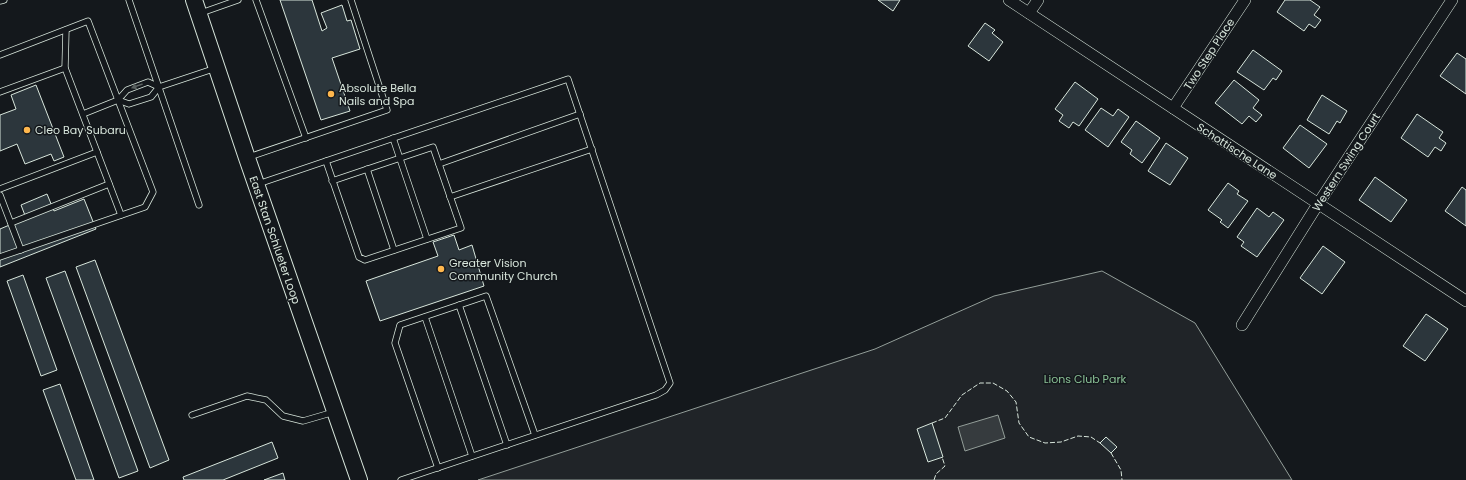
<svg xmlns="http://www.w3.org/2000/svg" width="1466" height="480" font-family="Poppins,sans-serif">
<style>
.green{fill:#202428;stroke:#939e99}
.water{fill:#363b3e;stroke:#939e99}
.building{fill:#2c363c;stroke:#d8e6dc}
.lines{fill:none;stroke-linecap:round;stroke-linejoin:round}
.lane-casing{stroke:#d8e6dc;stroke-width:7}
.street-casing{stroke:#d8e6dc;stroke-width:12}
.secondary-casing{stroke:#d8e6dc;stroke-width:18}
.lane{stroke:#14181c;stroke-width:5.5}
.street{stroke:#14181c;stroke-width:11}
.secondary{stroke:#14181c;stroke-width:16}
.fence{stroke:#d8e6dc;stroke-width:1;stroke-dasharray:5 2;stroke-linecap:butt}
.oneway{fill:#59605f}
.poi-dot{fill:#ffb74d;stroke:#14181c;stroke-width:1.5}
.labels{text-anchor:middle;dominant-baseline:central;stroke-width:3;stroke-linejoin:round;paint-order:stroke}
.street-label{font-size:11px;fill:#d8e6dc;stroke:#14181c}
.poi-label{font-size:11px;fill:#d8e6dc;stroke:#14181c;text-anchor:start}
.park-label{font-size:11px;fill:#8ac095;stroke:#14181c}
</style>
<rect width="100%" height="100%" fill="#14181c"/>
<path class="green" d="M1102,271L1195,323L1292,480H478L875,349L994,296Z"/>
<path class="water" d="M998,415L1005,438L965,451L958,427Z"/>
<g class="building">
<path d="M280,0H312L322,31L327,28L321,13L342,5L347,21L351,20L360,49L332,58L350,111L321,120Z"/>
<path d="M878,0H900L893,11Z"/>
<path d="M1285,0H1310L1320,7L1314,15L1321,20L1315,28L1309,24L1304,31L1277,12Z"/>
<path d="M985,23L995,30L992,33L1003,42L989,61L968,46Z"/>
<path d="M1253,50L1282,71L1276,80L1273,78L1264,90L1237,72Z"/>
<path d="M1457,53L1466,59V94L1440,76Z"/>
<path d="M1234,80L1259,100L1253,108L1262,115L1256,122L1249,116L1242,124L1215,103Z"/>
<path d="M1075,82L1098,99L1079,126L1073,122L1069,128L1059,121L1063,115L1055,109Z"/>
<path d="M36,85L64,157L54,161L51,154L25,164L17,144L0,151V115L16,109L11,95Z"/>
<path d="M1322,95L1347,111L1340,123L1337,121L1329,134L1307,120Z"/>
<path d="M1101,108L1113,116L1118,109L1129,117L1108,147L1085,130Z"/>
<path d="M1417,114L1443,132L1439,138L1446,143L1441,151L1435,147L1428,157L1401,138Z"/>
<path d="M1136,121L1160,138L1142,163L1130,154L1132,150L1121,142Z"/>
<path d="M1300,125L1327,144L1309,168L1283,148Z"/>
<path d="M1166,143L1188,158L1170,185L1148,171Z"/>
<path d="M1375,177L1407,200L1391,222L1359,200Z"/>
<path d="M1228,183L1239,191L1237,194L1248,201L1228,228L1220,222L1222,220L1208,210Z"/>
<path d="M1462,187L1466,190V226L1445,211Z"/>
<path d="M47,194L54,211L84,199L96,229L0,267V229L26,218L21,205Z"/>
<path d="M1257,208L1269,217L1273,212L1284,220L1257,257L1241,246L1244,242L1237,237Z"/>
<path d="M454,235L459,250L472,245L484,286L380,321L366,281L438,256L433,242Z"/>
<path d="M1323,246L1345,262L1322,294L1300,278Z"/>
<path d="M95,260L169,460L150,468L76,267Z"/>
<path d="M65,271L138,471L119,478L46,278Z"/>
<path d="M23,275L57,370L41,376L7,281Z"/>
<path d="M1426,314L1448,329L1425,361L1403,346Z"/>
<path d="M60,384L94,480H76L43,390Z"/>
<path d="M932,423L943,457L928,462L917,429Z"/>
<path d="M1106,437L1117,447L1111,453L1100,443Z"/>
<path d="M272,442L278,458L223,480H184L183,477Z"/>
<path d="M283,473L285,480H264Z"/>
</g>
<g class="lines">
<defs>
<g id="lane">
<path d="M129,0L199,205"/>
<path d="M256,0L306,138"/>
<path d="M0,1L4,0"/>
<path d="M201,13L238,0"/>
<path d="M66,30L65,68L121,215"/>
<path d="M0,55L88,21L153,192L145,207L0,257"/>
<path d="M0,92L65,68"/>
<path d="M118,100L129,104L151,97L159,87L216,68"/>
<path d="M83,114L118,100L127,90L148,82L159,87"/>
<path d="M393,138L427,239"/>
<path d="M249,157L387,110L351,0"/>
<path d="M326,161L359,257L365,260L461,228L433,147L332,181"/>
<path d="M439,164L580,114"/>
<path d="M367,169L394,250"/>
<path d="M258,184L568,79L670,383L665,390L656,395L401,480"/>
<path d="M0,189L97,152"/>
<path d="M0,195L21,250"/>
<path d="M450,197L592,149"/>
<path d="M11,223L109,184"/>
<path d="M459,305L507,445"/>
<path d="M425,317L472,456"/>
<path d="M192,415L247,396L266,400L283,416L303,421L334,412"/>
<path d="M438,468L395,343L400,325L486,296L535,435"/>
</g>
<g id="street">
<path d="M1009,0L1466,301"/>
<path d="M1029,13L1038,0"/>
<path d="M1173,108L1245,0"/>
<path d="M1242,325L1318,204L1452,0"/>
</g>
<path id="secondary" d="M194,0L247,158L359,480"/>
</defs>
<use href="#lane" class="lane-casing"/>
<use href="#street" class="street-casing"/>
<use href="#secondary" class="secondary-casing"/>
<use href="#lane" class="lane"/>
<use href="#street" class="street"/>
<use href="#secondary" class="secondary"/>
<g class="fence">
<path d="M932,423L945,418L962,395L980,383H993L1007,391L1016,402L1019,423L1029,437L1045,443L1061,442L1078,436L1091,437L1100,443"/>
<path d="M1111,453L1121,470L1122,480"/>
<path d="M934,480L936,474L945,466L942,457"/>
</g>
</g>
<defs><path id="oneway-solid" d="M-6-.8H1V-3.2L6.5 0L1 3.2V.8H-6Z"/></defs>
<use class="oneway" href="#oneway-solid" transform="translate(137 86) rotate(160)"/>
<g class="poi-dot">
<circle cx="331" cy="94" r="4"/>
<circle cx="27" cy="130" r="4"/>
<circle cx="441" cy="269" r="4"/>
</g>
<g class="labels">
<g class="street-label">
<text transform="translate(1209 54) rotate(-57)">Two Step Place</text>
<text transform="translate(1237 151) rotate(33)">Schottische Lane</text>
<text transform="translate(1346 162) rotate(-57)">Western Swing Court</text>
<text transform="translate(275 240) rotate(71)">East Stan Schlueter Loop</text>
</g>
<g class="poi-label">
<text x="339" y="88">Absolute Bella<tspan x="339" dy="13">Nails and Spa</tspan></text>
<text x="35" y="130">Cleo Bay Subaru</text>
<text x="449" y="263">Greater Vision<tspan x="449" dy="13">Community Church</tspan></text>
</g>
<g class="park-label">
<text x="1085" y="379">Lions Club Park</text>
</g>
</g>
</svg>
